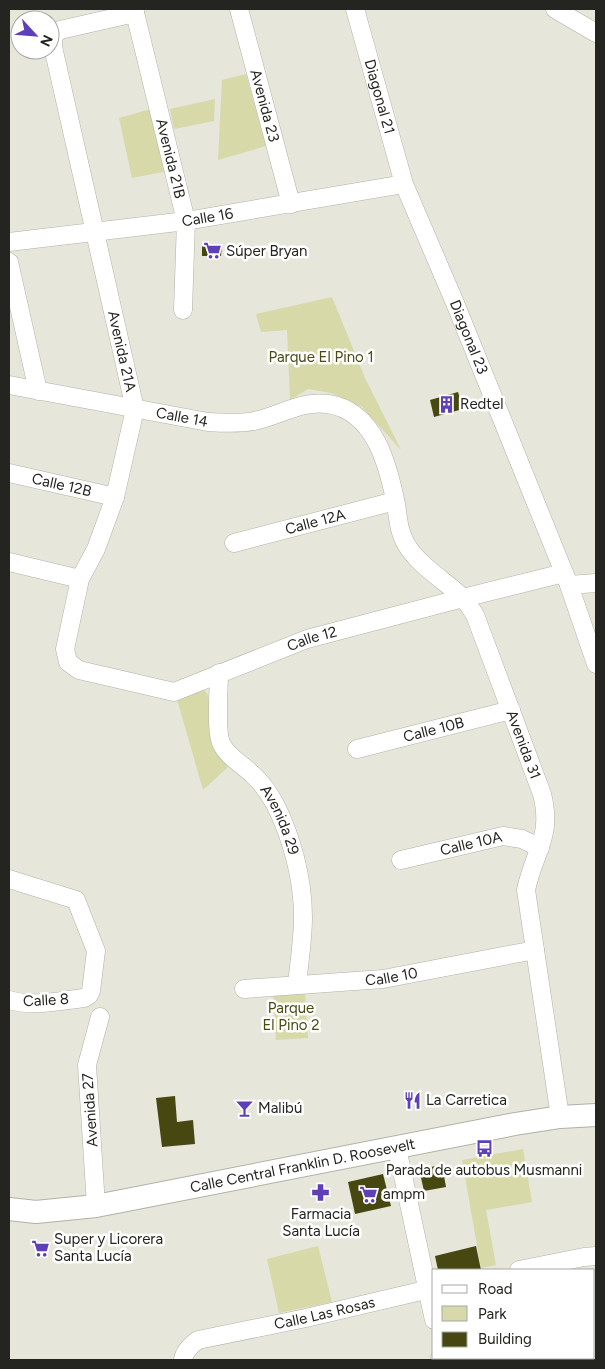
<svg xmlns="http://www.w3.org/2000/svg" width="605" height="1369" font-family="Figtree,sans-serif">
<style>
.green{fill:#d7d9a9}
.building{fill:#474711}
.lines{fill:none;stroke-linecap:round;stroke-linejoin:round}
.minor-casing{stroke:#b1b2a6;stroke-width:19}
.major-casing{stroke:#b1b2a6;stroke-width:24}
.minor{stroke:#fff;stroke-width:18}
.major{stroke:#fff;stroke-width:22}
.labels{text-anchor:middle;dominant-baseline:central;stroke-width:5;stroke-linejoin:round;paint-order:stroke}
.street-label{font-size:15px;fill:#242420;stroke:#fff}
.poi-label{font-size:15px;fill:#242420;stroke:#fff;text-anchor:start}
.park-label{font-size:15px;fill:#4a4a15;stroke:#fff}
</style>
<rect width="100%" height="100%" fill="#e6e6da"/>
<g class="green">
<path d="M246,74L266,146L218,160L222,80Z"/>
<path d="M215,99L214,121L174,129L170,109Z"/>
<path d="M154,108L168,171L132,178L119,118Z"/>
<path d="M332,297L365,378L401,450L362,407L331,393L308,389L290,400L287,330L261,332L256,314Z"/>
<path d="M201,686L208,695L213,743L228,767L203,790L177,699Z"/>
<path d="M305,994L308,1038L276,1040L273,995Z"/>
<path d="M523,1149L532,1202L486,1210L496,1265L481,1268L462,1160Z"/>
<path d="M318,1246L332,1302L279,1313L267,1259Z"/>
</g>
<g class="building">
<path d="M222,245L221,256H202V246Z"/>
<path d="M458,392L463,409L434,417L430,400Z"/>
<path d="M175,1096L177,1122L193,1120L195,1144L162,1147L156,1098Z"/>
<path d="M442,1165L446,1187L424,1191L419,1169Z"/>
<path d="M383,1174L391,1206L355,1214L348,1182Z"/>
<path d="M476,1246L481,1270H438L435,1256Z"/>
</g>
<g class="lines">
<defs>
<g id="minor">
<path id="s1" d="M134,9L186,221L183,310"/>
<path id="s2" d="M239,9L291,204"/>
<path id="s3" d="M355,9L404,184L455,303L569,585L596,664"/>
<path d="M555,9L596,33"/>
<path id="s4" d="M135,13L60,30L53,36V47L135,409L115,497L96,549L80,579L65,649L68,662L79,670L174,692L307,639L463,598L564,573"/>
<path id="s5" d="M9,242L186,221L404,184"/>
<path d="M9,262L38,391"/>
<path id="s6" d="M9,385L208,422C223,423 239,424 254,421C279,416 302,400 328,404C375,411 388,465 396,504C398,518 399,532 406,544C418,565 445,581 462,597C467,602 471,609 475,615L542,794C553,837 534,851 526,890L560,1117"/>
<path id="s7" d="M9,473L115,497"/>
<path id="s8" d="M234,543L395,501"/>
<path d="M9,562L80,579"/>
<path d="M569,585L596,583"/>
<path id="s9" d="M219,673C219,689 215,733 222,745C228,757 242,764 252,774C261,782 269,793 275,804C292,838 303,879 303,917C303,940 299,963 297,985"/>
<path id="s10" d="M357,749L511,710"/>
<path id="s11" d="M401,860L503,836L522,839L540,848"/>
<path d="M9,879L76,900L96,951L91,991L89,995L84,998C59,1001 33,1007 9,1000"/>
<path id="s12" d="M244,989L383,979L535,950"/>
<path d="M397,1148L434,1320"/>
<path d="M96,1206L87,1065L100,1017"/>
<path d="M519,1270L584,1257L596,1256"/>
<path d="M440,1358L441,1360"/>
<path id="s13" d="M183,1360C184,1352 191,1345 198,1340L306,1318L434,1288"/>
</g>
<g id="major">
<path id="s14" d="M9,1209L36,1212L96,1206L515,1124L560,1117L596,1115"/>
</g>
</defs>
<use href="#minor" class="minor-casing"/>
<use href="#major" class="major-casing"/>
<use href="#minor" class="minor"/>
<use href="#major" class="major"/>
</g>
<defs>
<symbol id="supermarket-bare" viewBox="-9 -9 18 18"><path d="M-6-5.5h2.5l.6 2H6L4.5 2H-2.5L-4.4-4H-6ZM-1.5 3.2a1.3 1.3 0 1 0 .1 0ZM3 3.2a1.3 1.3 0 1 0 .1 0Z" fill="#5e3fb8" stroke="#fff" stroke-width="2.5" paint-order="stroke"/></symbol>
<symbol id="building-bare" viewBox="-9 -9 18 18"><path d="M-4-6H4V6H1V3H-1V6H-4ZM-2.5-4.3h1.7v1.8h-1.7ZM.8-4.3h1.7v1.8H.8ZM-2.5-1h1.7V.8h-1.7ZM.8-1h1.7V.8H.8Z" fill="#5e3fb8" stroke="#fff" stroke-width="2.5" paint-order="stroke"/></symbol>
<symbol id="restaurant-bare" viewBox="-9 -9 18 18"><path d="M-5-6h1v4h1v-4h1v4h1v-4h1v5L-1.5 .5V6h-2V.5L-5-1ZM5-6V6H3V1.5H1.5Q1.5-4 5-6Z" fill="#5e3fb8" stroke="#fff" stroke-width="2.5" paint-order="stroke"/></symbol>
<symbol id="bar-bare" viewBox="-9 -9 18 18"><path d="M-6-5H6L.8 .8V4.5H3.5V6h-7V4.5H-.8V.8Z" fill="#5e3fb8" stroke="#fff" stroke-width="2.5" paint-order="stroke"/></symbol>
<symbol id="bus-bare" viewBox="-9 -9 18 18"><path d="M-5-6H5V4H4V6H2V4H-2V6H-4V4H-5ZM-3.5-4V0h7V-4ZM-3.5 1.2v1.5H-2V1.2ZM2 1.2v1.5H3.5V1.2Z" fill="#5e3fb8" stroke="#fff" stroke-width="2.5" paint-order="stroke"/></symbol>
<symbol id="pharmacy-bare" viewBox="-9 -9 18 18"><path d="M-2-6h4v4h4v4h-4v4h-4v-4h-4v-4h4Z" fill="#5e3fb8" stroke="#fff" stroke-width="2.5" paint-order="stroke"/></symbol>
</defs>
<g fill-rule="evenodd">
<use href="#supermarket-bare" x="200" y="238" width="25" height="25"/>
<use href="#building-bare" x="434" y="392" width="25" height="25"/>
<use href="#restaurant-bare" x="400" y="1088" width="25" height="25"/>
<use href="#bar-bare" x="232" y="1096" width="25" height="25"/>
<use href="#bus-bare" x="472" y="1136" width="25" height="25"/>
<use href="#pharmacy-bare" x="308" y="1180" width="25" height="25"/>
<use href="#supermarket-bare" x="356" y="1182" width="25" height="25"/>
<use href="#supermarket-bare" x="28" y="1236" width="25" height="25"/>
</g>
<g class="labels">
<g class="street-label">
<text stroke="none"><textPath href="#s3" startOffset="91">Diagonal 21</textPath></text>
<text stroke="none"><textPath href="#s2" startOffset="100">Avenida 23</textPath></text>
<text stroke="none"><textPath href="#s1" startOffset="154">Avenida 21B</textPath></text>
<text stroke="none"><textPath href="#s5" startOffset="200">Calle 16</textPath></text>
<text stroke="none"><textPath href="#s3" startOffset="348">Diagonal 23</textPath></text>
<text stroke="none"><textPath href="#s4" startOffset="409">Avenida 21A</textPath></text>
<text stroke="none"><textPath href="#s6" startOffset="176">Calle 14</textPath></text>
<text stroke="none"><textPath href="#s7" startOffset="54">Calle 12B</textPath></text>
<text stroke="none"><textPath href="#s8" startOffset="84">Calle 12A</textPath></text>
<text stroke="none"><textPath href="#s4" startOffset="992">Calle 12</textPath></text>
<text stroke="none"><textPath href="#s10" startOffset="79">Calle 10B</textPath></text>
<text stroke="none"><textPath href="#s6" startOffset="734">Avenida 31</textPath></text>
<text stroke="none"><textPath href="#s9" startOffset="169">Avenida 29</textPath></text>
<text stroke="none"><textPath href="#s11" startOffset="72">Calle 10A</textPath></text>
<text stroke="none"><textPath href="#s12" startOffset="148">Calle 10</textPath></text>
<text transform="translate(46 1000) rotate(-3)">Calle 8</text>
<text transform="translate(90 1110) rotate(-94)">Avenida 27</text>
<text stroke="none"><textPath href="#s14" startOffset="298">Calle Central Franklin D. Roosevelt</textPath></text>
<text stroke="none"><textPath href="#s13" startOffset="155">Calle Las Rosas</textPath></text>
</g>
<g class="poi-label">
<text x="226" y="251">Súper Bryan</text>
<text x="460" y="404">Redtel</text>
<text x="426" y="1100">La Carretica</text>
<text x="258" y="1108">Malibú</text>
<text x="484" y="1170" text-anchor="middle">Parada de autobus Musmanni</text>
<text x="383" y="1194">ampm</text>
<text x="321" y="1214" text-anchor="middle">Farmacia<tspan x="321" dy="17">Santa Lucía</tspan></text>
<text x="54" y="1239">Super y Licorera<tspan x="54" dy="17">Santa Lucía</tspan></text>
</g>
<g class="park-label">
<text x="321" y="357">Parque El Pino 1</text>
<text x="291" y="1008">Parque<tspan x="291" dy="17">El Pino 2</tspan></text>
</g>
</g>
<rect width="605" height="1369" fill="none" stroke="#242420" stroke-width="20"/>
<rect x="432" y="1269" width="162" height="90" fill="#ffffff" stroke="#a7a7a6"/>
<rect x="442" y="1285" width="25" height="8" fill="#ffffff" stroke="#a7a7a6"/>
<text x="478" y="1294" font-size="15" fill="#242420">Road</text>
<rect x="442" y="1306" width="25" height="15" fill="#d7d9a9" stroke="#a7a7a6"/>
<text x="478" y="1319" font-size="15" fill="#242420">Park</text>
<rect x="442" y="1332" width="25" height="15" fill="#474711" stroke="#a7a7a6"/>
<text x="478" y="1344" font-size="15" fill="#242420">Building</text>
<g transform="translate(35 35) rotate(116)"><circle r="24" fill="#ffffff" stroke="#a7a7a6"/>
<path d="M0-4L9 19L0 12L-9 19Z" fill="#5e3fb8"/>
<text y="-8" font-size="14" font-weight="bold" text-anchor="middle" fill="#242420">N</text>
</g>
</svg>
